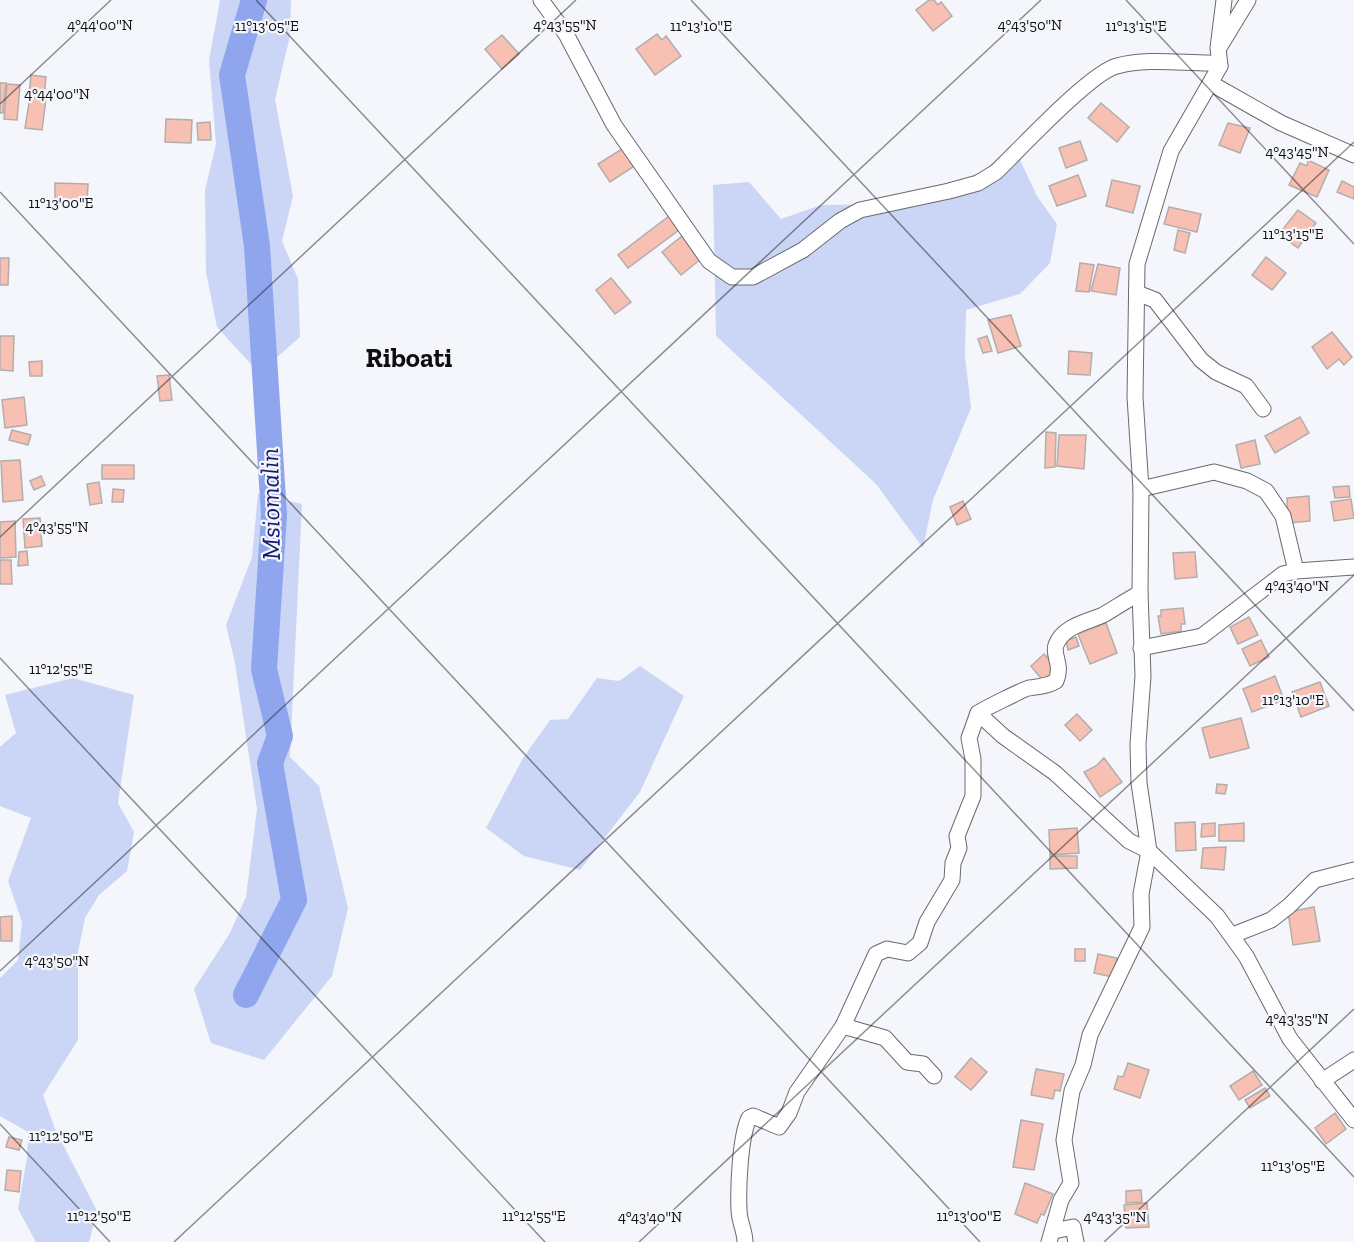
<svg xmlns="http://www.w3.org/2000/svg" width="1354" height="1242" font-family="'Zilla Slab',serif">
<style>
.green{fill:#cbd6f6}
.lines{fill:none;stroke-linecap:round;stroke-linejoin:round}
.river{stroke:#8fa6ef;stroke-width:26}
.building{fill:#f7c0b2;stroke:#b3adac;stroke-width:1.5}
.minor-casing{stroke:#686a6e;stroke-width:17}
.minor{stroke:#fff;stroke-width:15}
.ticks{fill:none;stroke:#0d0e0f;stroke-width:1.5;stroke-opacity:0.45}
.labels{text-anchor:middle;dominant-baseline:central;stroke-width:4.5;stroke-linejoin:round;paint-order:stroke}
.water-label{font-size:26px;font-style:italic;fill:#141a6d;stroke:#f4f6fb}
.quarter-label{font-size:27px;font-weight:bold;fill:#0d0e0f;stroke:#f4f6fb}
.ticks-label{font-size:15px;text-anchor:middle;fill:#0d0e0f;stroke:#f4f6fb;stroke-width:4.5;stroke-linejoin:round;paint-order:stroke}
</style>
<rect width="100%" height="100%" fill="#f4f6fb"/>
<g class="green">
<path d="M220,0H291L290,36L275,99L293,196L282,241L298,279L300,337L259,373L217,327L206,272L205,190L216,144L209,60Z"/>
<path d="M1013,145L1037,196L1057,224L1050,263L1020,294L966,310L965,356L971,408L933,500L923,548L876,484L716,336L713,185L749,182L781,219L821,205L905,204L983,171Z"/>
<path d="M258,494L302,504L290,757L319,786L348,908L332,976L264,1060L211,1043L194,989L230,933L246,897L257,809L235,663L226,625L252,557Z"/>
<path d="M640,666L684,696L640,792L580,870L524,856L486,828L523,758L550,720L568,719L597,678L619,681Z"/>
<path d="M73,678L134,695L118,803L134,832L127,871L99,895L85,918L78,952V1040L43,1095L55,1129L97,1211L89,1242H36L18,1209L27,1158L28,1132L0,1116V978L18,960L22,922L8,881L31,818L0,806V747L16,733L5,695Z"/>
</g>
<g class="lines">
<path class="river" d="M246,995L294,900L270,763L280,736L264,669L274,515L257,246L232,75L254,0"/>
</g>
<g class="building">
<path d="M929,0H934L938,5L941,2L952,16L933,31L916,10Z"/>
<path d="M657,34L662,40L666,36L681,56L655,75L636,49Z"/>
<path d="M502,35L519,54L502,69L485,49Z"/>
<path d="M31,75L46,77L44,96L29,94Z"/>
<path d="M0,83H6L3,113H0Z"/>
<path d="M7,84L20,85L17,120L4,119Z"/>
<path d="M30,97L46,99L42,130L25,128Z"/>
<path d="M1101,103L1129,127L1117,142L1088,118Z"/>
<path d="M166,119L192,120L191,143L165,142Z"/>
<path d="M210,122L211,140H198L197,123Z"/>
<path d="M1228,123L1250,128L1240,153L1219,145Z"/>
<path d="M1080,141L1087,160L1066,168L1059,148Z"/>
<path d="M625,147L636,165L610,182L598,164Z"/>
<path d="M1308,160L1329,170L1317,197L1289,185L1300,163L1307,166Z"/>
<path d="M1078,175L1086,196L1057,206L1049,186Z"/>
<path d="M1112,180L1140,186L1133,213L1106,206Z"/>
<path d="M1342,181L1354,187V199L1337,192Z"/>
<path d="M55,183L88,184L87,202H55Z"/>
<path d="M1169,207L1201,214L1197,232L1164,224Z"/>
<path d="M1298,210L1316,223L1298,248L1279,234Z"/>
<path d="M673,213L683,227L628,268L618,255Z"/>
<path d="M1178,230L1190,233L1185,253L1174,250Z"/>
<path d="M682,236L701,259L681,275L662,252Z"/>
<path d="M1266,257L1286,273L1272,290L1252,275Z"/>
<path d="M0,258H9L8,285H0Z"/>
<path d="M1080,263L1094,265L1089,292L1076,291Z"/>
<path d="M1098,264L1120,268L1116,295L1091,291Z"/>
<path d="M611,278L631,302L615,314L596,290Z"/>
<path d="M1011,315L1021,346L998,353L988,320Z"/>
<path d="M1332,332L1352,357L1344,365L1339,359L1327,369L1312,347Z"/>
<path d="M0,336H14L13,371L0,370Z"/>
<path d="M987,336L992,351L983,353L978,339Z"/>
<path d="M1069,351L1092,353L1090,375L1068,374Z"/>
<path d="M42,361V376H30L29,362Z"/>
<path d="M169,375L172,400L160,401L157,376Z"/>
<path d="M24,397L27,425L5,428L2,400Z"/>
<path d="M1300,417L1309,433L1275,453L1265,436Z"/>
<path d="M12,430L31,435L28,445L9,440Z"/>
<path d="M1046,432L1056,433L1055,467L1045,468Z"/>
<path d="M1059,435H1086L1084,469L1057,466Z"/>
<path d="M1255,440L1260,464L1241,468L1236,445Z"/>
<path d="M20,460L23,500L3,502L1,461Z"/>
<rect x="102" y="465" width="32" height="14"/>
<path d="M41,476L45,485L34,490L30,481Z"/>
<path d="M99,482L102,503L90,505L87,484Z"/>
<path d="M1349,486L1350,497L1335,498L1333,487Z"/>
<path d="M113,489L124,490L123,502H112Z"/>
<path d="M1309,496L1310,521L1288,523L1287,498Z"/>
<path d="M1351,499L1354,518L1334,521L1331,502Z"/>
<path d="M963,501L971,519L957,525L950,507Z"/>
<path d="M40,518L42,546L25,548L23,519Z"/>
<path d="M15,521L16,557L0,558V522Z"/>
<path d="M27,551L28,565L18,566L19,552Z"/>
<path d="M1195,552L1197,577L1175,579L1173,553Z"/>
<path d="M0,560H11L12,584H0Z"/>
<path d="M1183,608L1185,624H1181V631L1161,634L1158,616H1161V610Z"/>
<path d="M1249,617L1258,635L1238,644L1230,627Z"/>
<path d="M1106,623L1117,653L1090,664L1078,634Z"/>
<path d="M1076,637L1079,646L1068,650L1066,641Z"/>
<path d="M1261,640L1269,657L1250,666L1242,649Z"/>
<path d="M1044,654L1058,670L1044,682L1031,666Z"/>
<path d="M1275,676L1284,700L1252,712L1243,689Z"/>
<path d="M1320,682L1329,706L1301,717L1292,692Z"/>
<path d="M1077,714L1092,730L1080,741L1065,725Z"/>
<path d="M1241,718L1249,748L1210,758L1202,728Z"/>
<path d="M1104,758L1122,782L1100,797L1084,772L1096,766Z"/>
<path d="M1217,784L1227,785L1225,794L1216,793Z"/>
<path d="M1195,822L1196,850L1176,851L1175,823Z"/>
<path d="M1215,823V836L1201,837L1202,824Z"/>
<path d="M1244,823V841H1219V825Z"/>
<path d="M1077,828L1079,853L1050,855L1049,830Z"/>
<path d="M1226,847L1224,870L1201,868L1203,848Z"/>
<path d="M1050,856H1077V868L1050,869Z"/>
<path d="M1314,907L1320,941L1293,945L1288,912Z"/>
<path d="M12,916V941H1L0,917Z"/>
<rect x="1075" y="949" width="10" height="12"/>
<path d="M1098,954L1117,958L1113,977L1094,973Z"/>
<path d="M971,1058L987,1072L971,1090L955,1077Z"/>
<path d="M1128,1063L1149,1070L1140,1098L1114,1089L1118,1076L1123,1077Z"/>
<path d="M1036,1069L1064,1074L1060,1091L1055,1090L1053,1099L1031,1095Z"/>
<path d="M1253,1071L1262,1085L1239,1100L1230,1086Z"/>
<path d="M1265,1088L1270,1096L1250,1108L1245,1100Z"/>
<path d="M1335,1113L1346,1129L1326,1144L1315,1128Z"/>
<path d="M1021,1120L1043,1124L1034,1170L1013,1167Z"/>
<path d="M9,1137L22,1140L19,1150L6,1147Z"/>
<path d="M7,1170L21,1171L19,1192L5,1190Z"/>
<path d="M1025,1183L1053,1194L1044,1215L1041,1214L1037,1223L1015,1214Z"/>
<path d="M1141,1190L1142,1202L1126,1203V1191Z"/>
<path d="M1147,1203L1149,1227L1126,1228L1124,1205Z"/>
</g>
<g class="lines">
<defs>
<g id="minor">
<path d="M541,0L566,34L614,125L709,261L732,277H753L803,250L840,221L860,210L949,191L978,183L996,172C1019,150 1091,72 1117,66C1146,58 1180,63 1209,63L1220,66"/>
<path d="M1220,46L1248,0"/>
<path d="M1212,84L1281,123L1354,155"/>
<path d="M1137,293L1155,300L1201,360L1216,372L1246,386L1263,409"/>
<path d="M1141,489L1214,472L1247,481L1266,491L1283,516L1296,571"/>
<path d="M1141,648L1202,636L1283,574L1296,571L1354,567"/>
<path d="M978,713L1003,736L1055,773L1129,841L1149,851L1217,916L1246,956L1290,1039L1354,1120"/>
<path d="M1233,935L1271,920L1289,906L1315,880L1354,870"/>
<path d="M843,1026L885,1038L907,1062L923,1064L934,1076"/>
<path d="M1322,1081L1354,1060"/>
<path d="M1054,1231L1073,1227L1076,1242"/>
<path d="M745,1242C745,1231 739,1221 739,1210C738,1188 740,1137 749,1118L753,1116L779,1127L789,1113L797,1092L843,1026L876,954L887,949L908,953L920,943L927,922L952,880L953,863L959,848L957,836L973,796V759L969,738L978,713C980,711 1026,688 1029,688C1040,686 1046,687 1056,681C1063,664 1052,655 1056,645C1063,626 1087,622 1103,615C1115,608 1127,600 1140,593"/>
<path d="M1049,1242L1061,1200L1071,1183L1064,1140L1072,1091L1083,1065L1090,1035L1142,927L1141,894L1149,851L1139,783L1138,744L1143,676L1140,593L1141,489L1135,397L1137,264L1171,151L1220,66L1218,48L1224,0"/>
</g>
</defs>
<use href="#minor" class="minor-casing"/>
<use href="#minor" class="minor"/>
</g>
<path class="ticks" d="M256,0L1354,1177M691,0L1354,711M1126,0L1354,244M0,104L111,0M0,192L980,1242M0,537L576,0M0,658L545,1242M0,971L1041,0M0,1124L110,1242M174,1242L1354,142M639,1242L1354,575M1104,1242L1354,1009"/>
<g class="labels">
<g class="water-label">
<text transform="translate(270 504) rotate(-91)">Msiomalin</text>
</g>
<g class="quarter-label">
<text x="409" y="358">Riboati</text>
</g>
</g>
<g class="ticks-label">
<text x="100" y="30">4°44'00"N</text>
<text x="565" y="30">4°43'55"N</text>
<text x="1030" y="30">4°43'50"N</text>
<text x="267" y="31">11°13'05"E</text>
<text x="701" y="31">11°13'10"E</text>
<text x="1136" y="31">11°13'15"E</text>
<text x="57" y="99">4°44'00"N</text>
<text x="1297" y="157">4°43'45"N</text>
<text x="61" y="208">11°13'00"E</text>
<text x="1293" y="239">11°13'15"E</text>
<text x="57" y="532">4°43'55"N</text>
<text x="1297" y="591">4°43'40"N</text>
<text x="61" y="674">11°12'55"E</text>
<text x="1293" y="705">11°13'10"E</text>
<text x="57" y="966">4°43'50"N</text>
<text x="1297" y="1024">4°43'35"N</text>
<text x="61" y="1141">11°12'50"E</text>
<text x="1293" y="1171">11°13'05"E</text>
<text x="99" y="1221">11°12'50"E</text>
<text x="534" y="1221">11°12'55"E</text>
<text x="969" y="1221">11°13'00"E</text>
<text x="650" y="1222">4°43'40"N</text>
<text x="1115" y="1222">4°43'35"N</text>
</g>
</svg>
